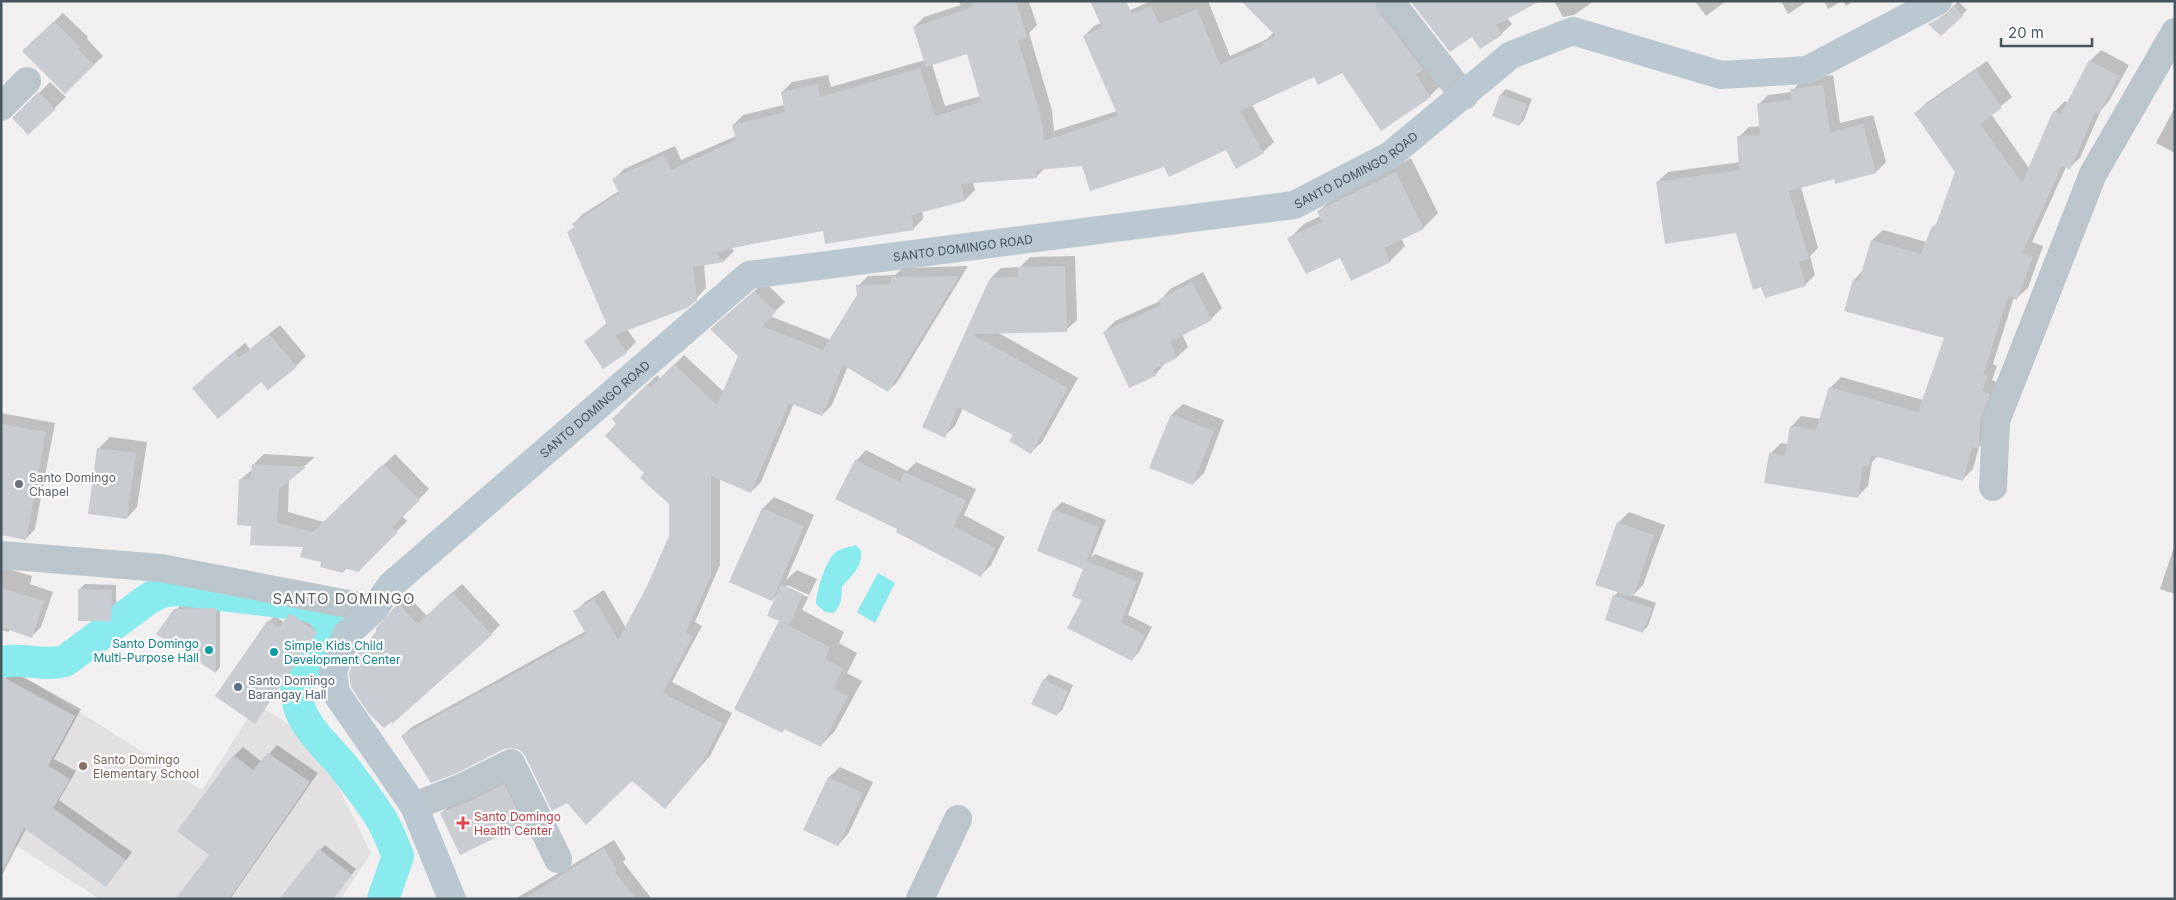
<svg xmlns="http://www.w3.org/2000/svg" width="2176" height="900" font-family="Inter,sans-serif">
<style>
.education{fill:#e2e0e1}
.water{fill:#89ebee}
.shadow{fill:#0003;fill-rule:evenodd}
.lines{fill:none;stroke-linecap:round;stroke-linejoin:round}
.canal{stroke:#89ebee;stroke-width:32}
.building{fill:#c9cdd2}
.street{stroke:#bac6cc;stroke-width:28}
.secondary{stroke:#bac9d1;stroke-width:28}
.worship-dot{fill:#6b7280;stroke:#fff;stroke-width:2}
.culture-dot{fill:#0f9aa8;stroke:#fff;stroke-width:2}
.service-dot{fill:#5c6f8a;stroke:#fff;stroke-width:2}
.education-dot{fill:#8d6e63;stroke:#fff;stroke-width:2}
.health-dot{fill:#e0444e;stroke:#fff;stroke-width:2}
.labels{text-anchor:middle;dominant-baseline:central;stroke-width:4.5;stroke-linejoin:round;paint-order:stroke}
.street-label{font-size:12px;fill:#46565d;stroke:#fff}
.worship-label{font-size:12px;fill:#5b616d;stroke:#fff;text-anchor:start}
.culture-label{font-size:12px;fill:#0d838f;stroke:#fff;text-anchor:end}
.service-label{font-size:12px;fill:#4e5e75;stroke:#fff;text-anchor:start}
.education-label{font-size:12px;fill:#785e54;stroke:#fff;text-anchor:start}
.health-label{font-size:12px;fill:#be3a42;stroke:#fff;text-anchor:start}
.quarter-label{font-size:15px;letter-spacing:1px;fill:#5b6164;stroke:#fff}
</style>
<rect width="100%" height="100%" fill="#f1efef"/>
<path class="education" d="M6,665L202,790L257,704L316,742L371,853L341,899H100L1,836V673Z"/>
<g class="water">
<path d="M856,545L861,551C862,569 852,574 842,587C842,598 841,605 834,613L825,612L816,604C816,592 826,559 836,552C841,548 850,547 856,545Z"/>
<path d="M878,573L895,583L875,623L857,612Z"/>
</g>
<g class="shadow">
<path d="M958,1H1029L1037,25L1029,33L1052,110L1054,131L1117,111L1084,36L1094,26L1151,1H1208L1230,56L1267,39L1274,32L1247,1H1388L1440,86L1430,96L1342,72L1315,76L1252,105L1274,142L1263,152L1226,148L1165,166L1083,165L1045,168L1036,177L973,182L975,190L965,200L922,211L923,219L913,229L824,230L731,248L734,251L724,261L704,264L706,288L696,299L627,329L636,342L626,352L586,341L607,323L573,224L583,214L619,191L614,179L624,169L675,146L681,160L736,136L733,125L743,115L784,105L782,92L792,82L828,75L831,87L925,60L914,27L924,17L961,5ZM968,52L981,96L945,106L932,64Z"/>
<path d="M1554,1H1590L1591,3L1574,15L1563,17Z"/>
<path d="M1695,1H1726L1706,16Z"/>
<path d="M1781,1H1808L1788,14Z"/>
<path d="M1824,1H1842L1828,9Z"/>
<path d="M1843,1H1854L1846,6Z"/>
<path d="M1958,1L1967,10L1962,15L1930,24L1950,11Z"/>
<path d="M63,13L88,37L87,39L103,56L65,92L24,51Z"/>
<path d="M1507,18L1512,24L1501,34L1473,36Z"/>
<path d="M2101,50L2129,65L2109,101L2101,110L2080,158L2069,168L2066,167L2032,242L2043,246L2028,288L2017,298L2014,297L1993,364L1997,366L1992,380L2000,383L1989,437L1979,447L1973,469L1962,480L1878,456L1872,462L1868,486L1857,497L1770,454L1781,443L1788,444L1791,427L1801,416L1821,419L1830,388L1841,377L1923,400L1946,338L1854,280L1863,270L1872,240L1883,230L1927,242L1933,227L1939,221L1957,172L1916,113L1926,103L1987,61L2012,97L1991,114L2029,168L2054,112L2065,101L2068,103L2090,61Z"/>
<path d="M1833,75L1840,123L1873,115L1886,162L1876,172L1835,177L1801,187L1818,248L1810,256L1815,275L1805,285L1737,232L1657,182L1668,172L1740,162L1739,137L1749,127L1761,126L1758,105L1768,95L1792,92L1802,79Z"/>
<path d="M50,82L66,97L28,133L14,118Z"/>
<path d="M1506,89L1532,99L1524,120L1519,125L1501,94Z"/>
<path d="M2175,107V153L2156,143Z"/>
<path d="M1411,158L1438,213L1423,228L1401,238L1405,246L1390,261L1341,256L1289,239L1304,224L1320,216L1318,212L1333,197Z"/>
<path d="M1075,256L1077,320L1066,330L997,332L1078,378L1042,442L1031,452L1015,434L963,408L955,426L944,436L924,427L991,278L1001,268L1020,267L1030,257Z"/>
<path d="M968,266L898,381L888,391L848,366L832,405L822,415L794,403L761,482L751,492L720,479V565L695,622L702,626L672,682L732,713L710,756L674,797L632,779L526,755L520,749L402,736L412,727L586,631L575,612L585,602L604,590L626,628L647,588L670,536V503L646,473L614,419L654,378L658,375L660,379L684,355L724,392L739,356L722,319L765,282L785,302L770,316L831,340L858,296V286L868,276L895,275L903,268Z"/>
<path d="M1203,272L1222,308L1211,319L1182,334L1188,347L1177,357L1166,362L1155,375L1129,386L1104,332L1115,321L1160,301L1170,289Z"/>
<path d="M280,325L306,356L296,366L262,380L203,378L245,343L250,349Z"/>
<path d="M1183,404L1224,420L1204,473L1193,484L1172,414Z"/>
<path d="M1,413L55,423L35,529L26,539L1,534Z"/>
<path d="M110,437L147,442L137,507L127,518L99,448Z"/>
<path d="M866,450L907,471L916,462L976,489L964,515L1005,537L991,565L980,576L898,529L856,461Z"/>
<path d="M264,454L315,457L289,479L288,512L324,522L395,454L429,489L402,516L407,521L358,570L347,568L343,572L323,561L305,546L252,525L241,479L253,469V465Z"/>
<path d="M774,497L814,515L786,580L797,570L817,579L802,610L844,632L839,643L857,653L847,673L862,681L835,731L820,746L786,728L782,732L736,708L781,620L778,594L772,600L730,582L763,508ZM787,585L809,595L808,597L787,588Z"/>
<path d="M1062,502L1106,520L1091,558L1095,554L1144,573L1128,615L1152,627L1139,652L1132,659L1084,600L1085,569L1038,550L1054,510Z"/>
<path d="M1629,512L1665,525L1643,585L1633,595L1656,603L1648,626L1643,631L1614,596L1619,591L1618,523Z"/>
<path d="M2175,544V594L2160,589Z"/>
<path d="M1,567L32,576L30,584L53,592L41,627L32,636L11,629L8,632L1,630Z"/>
<path d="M85,584L116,585V614L111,619L79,590Z"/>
<path d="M462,584L500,625L491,634L377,633L407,595L427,616Z"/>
<path d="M181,604H220V667L216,672L158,634Z"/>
<path d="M296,609L322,626L255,722L217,696L269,621L275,616L285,623Z"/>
<path d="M12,671L81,709L54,759L76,771L59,800L132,852L106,886L26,829L1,877V684Z"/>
<path d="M1049,674L1073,685L1062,710L1056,715L1044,680Z"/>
<path d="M277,745L318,773L230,899H177L211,854L179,831L234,756L243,747L262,762Z"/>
<path d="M840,767L873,782L848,834L838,845L804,829L829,777Z"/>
<path d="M512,777L531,815L523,823L441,813L450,805Z"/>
<path d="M614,840L626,859L623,862L652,899H515Z"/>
<path d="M325,845L356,869L332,899L320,850Z"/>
</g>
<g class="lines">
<path class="canal" d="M1,662C23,657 45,667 65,661L144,602C156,593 165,590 181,590L305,605C318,609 329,615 330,630C334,656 297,671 296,691C296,695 298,699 298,703C304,729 331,750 347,771C358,786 370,801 380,817C388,829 392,843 398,856L383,899"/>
</g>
<g class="building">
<path d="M971,1H1016L1027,37L1018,40L1042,121L1044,141L1118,116L1083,36L1102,27L1090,1H1126L1132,14L1151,6L1159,24L1197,9L1220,65L1264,45L1262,43L1276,36L1241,1H1375L1378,11L1423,69L1416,75L1431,97L1381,131L1342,73L1318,85L1314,77L1240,111L1264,153L1236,169L1226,150L1169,177L1164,167L1090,191L1082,166L1036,170L1037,178L961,184L965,201L911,215L914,230L825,244L823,231L745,245L715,253L725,262L693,267L697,300L687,308L615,335L627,353L603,369L584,341L607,325L567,232L574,227L572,224L619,193L612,179L664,155L671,170L736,140L732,125L785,112L781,92L818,84L820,97L920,68L935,116L981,102L967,54L926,67L913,27L973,7Z"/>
<path d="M1410,1H1540L1496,25L1502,35L1480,49L1472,37L1450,52Z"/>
<path d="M1953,5L1963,16L1941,36L1928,24L1946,15Z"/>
<path d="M54,21L80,47L78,49L94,65L65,94L22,51Z"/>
<path d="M2089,60L2119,76L2099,114L2095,112L2070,170L2062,166L2022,253L2033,257L2017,300L2008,296L1983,375L1988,376L1982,391L1990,394L1980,420L1979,449L1972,447L1963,481L1871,455L1869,467L1863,466L1858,498L1764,483L1769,453L1785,456L1790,426L1816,430L1829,387L1918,412L1944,338L1844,311L1853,279L1859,281L1871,240L1921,254L1932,226L1935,227L1955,172L1914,113L1976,70L2002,108L1980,124L2022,183L2053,111L2061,114Z"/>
<path d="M1823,85L1830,133L1863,124L1876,173L1835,184L1834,179L1789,191L1809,259L1799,262L1806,286L1765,298L1761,287L1753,290L1736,233L1665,244L1656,182L1739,170L1737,136L1760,135L1757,104L1792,100L1790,89Z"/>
<path d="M38,92L56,109L28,135L12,118Z"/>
<path d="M1500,94L1527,104L1519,126L1492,116Z"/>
<path d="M1396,172L1424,229L1384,248L1391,262L1351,281L1340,258L1306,274L1287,238L1322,222L1317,211Z"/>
<path d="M1065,266L1067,332L972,334L1068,388L1031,454L1009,441L1013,435L958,407L945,438L922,427L990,278L1018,277V267Z"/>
<path d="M959,276L888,392L843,365L822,416L789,403L751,493L711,476V576L686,632L693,636L663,693L723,723L700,767L665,809L632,781L586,825L567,803L552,811L525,756L520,750L512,748L504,749L457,773L431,783L401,736L586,634L573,611L594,599L618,640L646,588L669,536V504L640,478L644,473L605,436L616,424L612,419L647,384L650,388L674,364L717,405L738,356L710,329L754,291L776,312L762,326L823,350L857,295L856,285L891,284V277Z"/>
<path d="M1192,282L1212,320L1170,342L1177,358L1153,370L1156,376L1129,388L1103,332L1161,305L1158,300Z"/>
<path d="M269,334L297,367L268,390L261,382L218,419L192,388L234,352L239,358Z"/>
<path d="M1171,414L1214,431L1193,485L1149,468Z"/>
<path d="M1,424L46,432L26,540L1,535Z"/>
<path d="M97,448L136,453L127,519L88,514Z"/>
<path d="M855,460L900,482L904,472L966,500L954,526L995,548L981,577L896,532L897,529L893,527L835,499Z"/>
<path d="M252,464L306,467L279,489L277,523L313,532L383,464L420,500L392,527L398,532L358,572L344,568L343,573L320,567L321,562L300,557L303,547L250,545L251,526L237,525L239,479H251Z"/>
<path d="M762,508L804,526L772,601L729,582Z"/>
<path d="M1053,509L1099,527L1084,568L1087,561L1137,581L1121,622L1145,635L1132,661L1067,628L1082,600L1072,596L1083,569L1037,551Z"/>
<path d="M1617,522L1654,535L1633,597L1595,585Z"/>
<path d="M781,584L803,594L789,625L779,621L830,647L825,659L843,668L833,689L848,696L821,747L784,729L782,733L734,709L779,621L767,616Z"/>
<path d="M1,588L44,601L32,638L1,627Z"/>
<path d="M78,589L112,590L111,621H78Z"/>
<path d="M452,592L492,635L392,724L391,722L384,728L369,714L351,687L349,674L355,655L376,632V628L398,603L417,624Z"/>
<path d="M1613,595L1652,608L1643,633L1605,620Z"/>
<path d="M216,608V673L156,634L174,609Z"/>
<path d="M290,613L317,632L255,724L215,696L268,620L279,628Z"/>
<path d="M1,676L75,716L48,766L70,779L53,808L126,860L106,887L24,828L1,872Z"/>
<path d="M1043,679L1068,691L1057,716L1031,704Z"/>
<path d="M268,753L310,782L229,899H175L209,855L177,831L233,755L253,770Z"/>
<path d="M828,777L863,793L838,846L803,830Z"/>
<path d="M504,784L524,824L460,855L440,813L470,801Z"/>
<path d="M604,848L617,870L614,871L636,899H524Z"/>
<path d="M319,849L352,875L333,899H279Z"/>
</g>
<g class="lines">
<g class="street">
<path d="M1390,1L1464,96"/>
<path d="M1,107L27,81"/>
<path d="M1993,487L1996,421L2093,174L2175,32"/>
<path d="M1,555L161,568L374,609"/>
<path d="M414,806L463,787L511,763L558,859"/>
<path d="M920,899L958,819"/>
</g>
<path class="secondary" id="s1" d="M452,899L414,806L336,693L333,672L346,635L374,609L391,585L749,275L1294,205L1389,156L1511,55L1573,31L1721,75L1807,70L1938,1"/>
</g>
<circle class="worship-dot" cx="19" cy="484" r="5"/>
<g class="culture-dot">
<circle cx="209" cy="650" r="5"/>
<circle cx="274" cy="652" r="5"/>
</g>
<circle class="service-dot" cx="238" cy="687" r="5"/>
<circle class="education-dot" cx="83" cy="766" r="5"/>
<path class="health-dot" d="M460.5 815.5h5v5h5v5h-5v5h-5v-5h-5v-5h5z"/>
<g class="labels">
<g class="street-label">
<text stroke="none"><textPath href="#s1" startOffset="1460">SANTO DOMINGO ROAD</textPath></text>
<text stroke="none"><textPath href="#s1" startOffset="1055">SANTO DOMINGO ROAD</textPath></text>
<text stroke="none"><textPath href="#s1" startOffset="635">SANTO DOMINGO ROAD</textPath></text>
</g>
<g class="worship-label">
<text x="29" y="477">Santo Domingo<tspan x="29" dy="14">Chapel</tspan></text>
</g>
<g class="culture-label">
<text x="199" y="643">Santo Domingo<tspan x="199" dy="14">Multi-Purpose Hall</tspan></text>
<text x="284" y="645" text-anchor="start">Simple Kids Child<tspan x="284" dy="14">Development Center</tspan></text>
</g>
<g class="service-label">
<text x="248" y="680">Santo Domingo<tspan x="248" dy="14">Barangay Hall</tspan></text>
</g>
<g class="education-label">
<text x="93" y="759">Santo Domingo<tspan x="93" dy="14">Elementary School</tspan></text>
</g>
<g class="health-label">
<text x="474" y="816">Santo Domingo<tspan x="474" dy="14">Health Center</tspan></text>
</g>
<g class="quarter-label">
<text x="344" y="598">SANTO DOMINGO</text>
</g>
</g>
<rect width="2176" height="900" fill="none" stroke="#46565d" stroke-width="5"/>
<path d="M2001 38v8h91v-8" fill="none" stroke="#46565d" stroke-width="2.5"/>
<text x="2008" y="38" font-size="15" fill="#46565d" stroke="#ffffff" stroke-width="4" paint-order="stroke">20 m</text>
</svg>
